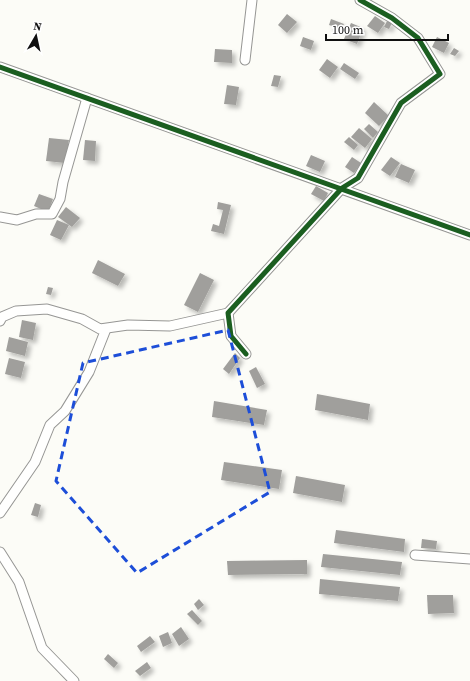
<svg xmlns="http://www.w3.org/2000/svg" width="470" height="681" font-family="'Source Serif 4',serif">
<style>
.building{fill:#a09f9c;filter:url(#shadow)}
.lines{fill:none;stroke-linecap:round;stroke-linejoin:round}
.minor-casing{stroke:#969694;stroke-width:11}
.minor{stroke:#fffffe;stroke-width:9}
.cycleway-casing{stroke:#fff;stroke-width:8}
.cycleway{stroke:#1b5e20;stroke-width:5}
.marked{fill:none;stroke:#1d4ed8;stroke-width:3;stroke-dasharray:8 5;stroke-linejoin:round}
</style>
<defs>
<filter id="shadow"><feDropShadow dx="3.5" dy="3.5" stdDeviation="2" flood-color="#0004"/></filter>
</defs>
<rect width="100%" height="100%" fill="#fcfcf7"/>
<g class="building">
<path d="M287,14L297,22L287,33L278,25Z"/>
<path d="M375,16L385,23L378,33L367,26Z"/>
<path d="M331,19L344,24L341,29L329,25Z"/>
<path d="M387,21L392,23L389,29L384,27Z"/>
<path d="M351,23L363,28L357,44L344,39Z"/>
<path d="M303,37L314,41L311,50L300,46Z"/>
<path d="M437,37L449,43L444,53L432,47Z"/>
<path d="M454,48L459,51L455,56L450,54Z"/>
<path d="M215,49L232,50V63L214,62Z"/>
<path d="M327,59L338,67L330,78L319,70Z"/>
<path d="M344,63L359,73L355,79L340,69Z"/>
<path d="M274,75L281,76L278,87L271,86Z"/>
<path d="M227,85L239,87L236,105L224,104Z"/>
<path d="M374,102L389,116L379,126L365,113Z"/>
<path d="M369,124L378,132L373,138L364,129Z"/>
<path d="M359,128L372,139L365,148L351,137Z"/>
<path d="M349,137L358,145L354,150L344,142Z"/>
<path d="M49,138L69,140L65,163L46,161Z"/>
<path d="M85,140L96,141L95,161L83,160Z"/>
<path d="M311,155L325,161L320,172L306,166Z"/>
<path d="M352,157L361,163L354,173L345,167Z"/>
<path d="M391,157L400,163L390,176L381,170Z"/>
<path d="M401,164L415,170L409,183L395,177Z"/>
<path d="M316,186L328,193L324,201L311,194Z"/>
<path d="M39,194L53,199L48,212L34,206Z"/>
<path d="M218,202L231,205L224,234L211,231L213,224L219,226L223,210L217,209Z"/>
<path d="M66,207L80,218L72,227L58,217Z"/>
<path d="M57,220L69,225L61,240L50,235Z"/>
<path d="M98,260L125,274L118,286L92,273Z"/>
<path d="M200,273L214,280L198,312L184,305Z"/>
<path d="M48,287L53,288L51,295L46,294Z"/>
<path d="M22,320L36,323L33,340L19,337Z"/>
<path d="M9,337L28,342L25,356L6,351Z"/>
<path d="M235,353L240,358L229,374L223,369Z"/>
<path d="M9,358L25,362L21,378L5,374Z"/>
<path d="M256,367L265,384L257,388L249,371Z"/>
<path d="M317,394L370,404L368,420L315,410Z"/>
<path d="M214,401L267,410L264,425L212,417Z"/>
<path d="M224,462L282,470L279,489L221,480Z"/>
<path d="M296,476L345,485L342,502L293,493Z"/>
<path d="M35,503L41,505L38,517L31,515Z"/>
<path d="M336,530L405,539L404,552L334,543Z"/>
<path d="M422,539L437,541L436,549L421,548Z"/>
<path d="M323,554L402,562L400,575L321,567Z"/>
<path d="M307,560V574L228,575L227,561Z"/>
<path d="M320,579L400,587L398,601L319,594Z"/>
<path d="M427,595H453L454,613L428,614Z"/>
<path d="M199,599L204,605L198,610L194,604Z"/>
<path d="M192,610L202,621L198,625L187,614Z"/>
<path d="M181,627L189,639L179,646L172,634Z"/>
<path d="M168,632L172,643L163,647L159,636Z"/>
<path d="M150,636L155,642L141,652L137,646Z"/>
<path d="M108,654L118,663L114,668L104,659Z"/>
<path d="M147,662L151,668L140,676L135,671Z"/>
</g>
<g class="lines">
<defs>
<g id="minor">
<path d="M245,60L252,0"/>
<path d="M0,67L470,235"/>
<path d="M0,217L17,220L36,214H52L60,199L63,182L87,98"/>
<path d="M0,321L2,317L16,311L47,309L82,319L100,329L128,325L170,326L228,313"/>
<path d="M246,354L231,336L228,313L342,188L358,178L401,103L440,74L418,38L392,18L360,0"/>
<path d="M0,513L35,462L50,425L65,411L89,372L106,329"/>
<path d="M0,552L19,582L42,648L74,681"/>
<path d="M415,555L470,559"/>
</g>
</defs>
<use href="#minor" class="minor-casing"/>
<use href="#minor" class="minor"/>
<defs>
<g id="cycleway">
<path d="M0,67L470,235"/>
<path d="M246,354L231,336L228,313L342,188L358,178L401,103L440,74L418,38L392,18L360,0"/>
</g>
</defs>
<use href="#cycleway" class="cycleway-casing"/>
<use href="#cycleway" class="cycleway"/>
</g>
<path class="marked" d="M228,330L270,492L137,573L56,481L83,363Z"/>
<g transform="translate(36 36) rotate(9)" stroke="#ffffff" stroke-width="3" paint-order="stroke">
<path d="M0-3L7 15L0 10L-7 15Z" fill="#101010"/>
<text y="-6" font-size="11" font-weight="bold" text-anchor="middle" fill="#101010">N</text>
</g>
<path d="M326 34v6h122v-6" fill="none" stroke="#101010" stroke-width="2"/>
<text x="332" y="34" font-size="12" fill="#101010" stroke="#ffffff" stroke-width="3" paint-order="stroke">100 m</text>
</svg>
